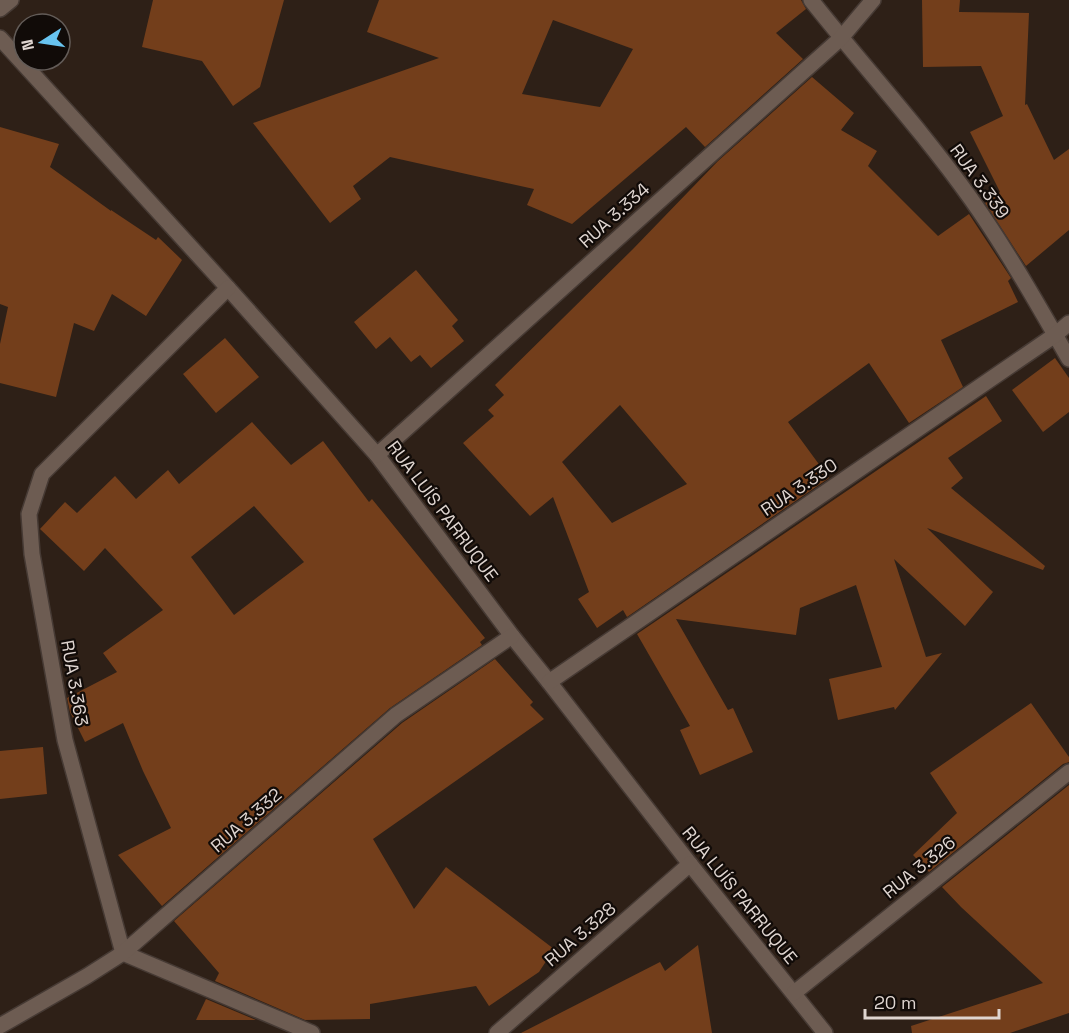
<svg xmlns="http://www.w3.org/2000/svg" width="1069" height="1033" font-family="'Space Grotesk',sans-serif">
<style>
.building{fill:#733e1b;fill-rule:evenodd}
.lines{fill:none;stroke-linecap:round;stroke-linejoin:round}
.minor-casing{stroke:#463a34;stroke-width:18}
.minor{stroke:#6d5c52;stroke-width:15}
.labels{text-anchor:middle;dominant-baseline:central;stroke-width:4.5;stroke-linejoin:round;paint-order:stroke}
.street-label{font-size:18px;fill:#dfd5d0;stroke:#110b08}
</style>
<rect width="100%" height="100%" fill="#2e2017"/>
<g class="building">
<path d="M153,0H284L260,87L233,106L202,61L142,47Z"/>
<path d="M379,0H801L806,9L776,33L803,59L705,147L686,127L572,224L527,205L534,189L390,157L353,186L361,199L330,223L253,123L439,58L367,32ZM553,20L633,49L600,107L522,94Z"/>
<path d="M922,0H960L959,12L1029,13L1025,105L1027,104L1054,160L1069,149V230L1026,266L985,203L1000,192L970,132L1003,116L981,66L923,67Z"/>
<path d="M812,77L854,113L841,130L877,151L868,166L938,236L969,214L1011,278L1008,281L1018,302L941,340L963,387L909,423L869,363L788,422L829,478L627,617L623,610L597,628L578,599L589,592L553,497L530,516L463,443L494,416L488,410L504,395L495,385L633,249L718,161ZM620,405L687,484L612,523L562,462Z"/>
<path d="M0,127L59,144L50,167L111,211V210L156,240L158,237L182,260L146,316L112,294L94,331L74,323L56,397L0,383V344L8,307L0,304Z"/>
<path d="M416,270L458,320L452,326L464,341L431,368L420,355L411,362L390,337L376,349L354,322Z"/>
<path d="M225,338L259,377L216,413L183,374Z"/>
<path d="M1055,358L1069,378V412L1043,432L1012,390Z"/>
<path d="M986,396L1002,421L948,458L963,478L951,488L1045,566L1043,570L927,528L993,592L965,626L894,559L926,657L942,653L895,710L894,707L838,720L829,679L882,667L856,585L800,608L796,635L676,619L728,710L733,708L753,752L700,775L680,730L690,726L637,634Z"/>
<path d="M252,422L291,465L323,441L369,502L372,499L485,638L480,642L482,645L390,708L162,906L118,855L171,828L143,771L123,723L85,742L70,712L67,698L117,672L103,653L163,610L105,548L84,571L40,529L65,502L77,513L115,476L136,499L168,470L179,484ZM254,506L304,562L234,615L191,557Z"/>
<path d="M495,659L533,702L530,705L544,719L373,839L414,909L446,867L554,949L539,972L489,1006L476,986L370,1004V1019L305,1020L215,981L219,973L174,921L402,723Z"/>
<path d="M1031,703L1069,757V762L1063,764L929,872L913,855L957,813L930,773Z"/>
<path d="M43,747L47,794L0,799V751Z"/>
<path d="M1069,785V1013L1010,1033H912L911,1026L1043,983L961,907L942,887Z"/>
<path d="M698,945L712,1033H521L660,962L665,971Z"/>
<path d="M206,999L256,1020H196Z"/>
</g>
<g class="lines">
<defs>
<g id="minor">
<path d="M811,0C864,67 922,130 971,199C1007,250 1038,305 1069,359"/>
<path d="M0,9L11,0"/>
<path d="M0,38L228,288L377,455L512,636L549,682L690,864L825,1033"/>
<path d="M228,288L42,474L29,514L32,554L65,740L123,953L312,1033"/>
<path d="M377,455L716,150L841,38L873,0"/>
<path d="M549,682L1055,335L1069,323"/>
<path d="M794,993L1069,772"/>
<path d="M0,1026L87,976L123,953L396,715L512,636"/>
<path d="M497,1033L690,864"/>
</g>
</defs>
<use href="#minor" class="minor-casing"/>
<use href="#minor" class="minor"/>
</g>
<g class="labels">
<g class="street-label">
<text transform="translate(980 181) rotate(54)">RUA 3.339</text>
<text transform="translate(614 215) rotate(-42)">RUA 3.334</text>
<text transform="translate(799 487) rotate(-34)">RUA 3.330</text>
<text transform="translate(443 511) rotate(53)">RUA LUÍS PARRUQUE</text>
<text transform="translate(75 683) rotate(80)">RUA 3.363</text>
<text transform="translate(246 820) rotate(-41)">RUA 3.332</text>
<text transform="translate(919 867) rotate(-39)">RUA 3.326</text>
<text transform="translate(740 895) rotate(51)">RUA LUÍS PARRUQUE</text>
<text transform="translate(580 934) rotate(-41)">RUA 3.328</text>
</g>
</g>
<g transform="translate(42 42) rotate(258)"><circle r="28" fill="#110b08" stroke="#635c58" stroke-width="1.5"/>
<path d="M0-4.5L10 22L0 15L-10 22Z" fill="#68c4f0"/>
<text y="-9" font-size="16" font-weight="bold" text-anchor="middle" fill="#dfd5d0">N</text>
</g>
<path d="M865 1009v9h134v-9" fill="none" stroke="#dfd5d0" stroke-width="3"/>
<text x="874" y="1009" font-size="18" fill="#dfd5d0" stroke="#110b08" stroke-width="4.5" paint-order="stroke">20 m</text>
</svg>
